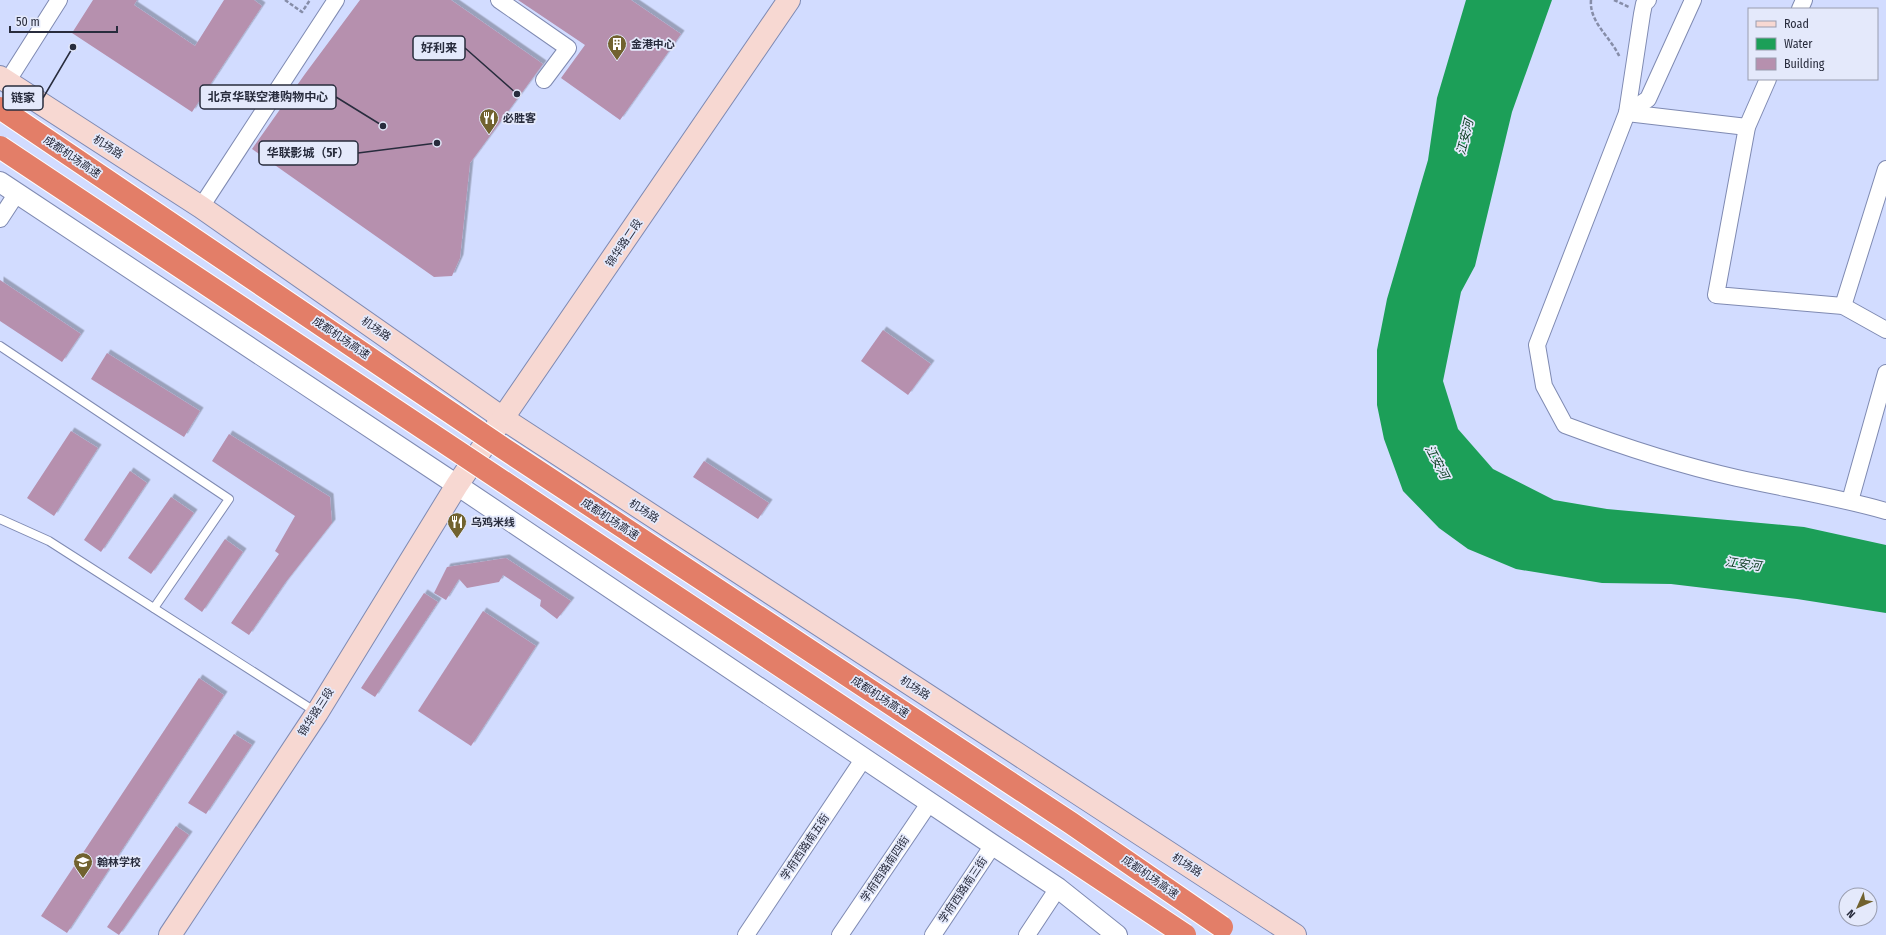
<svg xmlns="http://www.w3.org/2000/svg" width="1886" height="935" font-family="'Fira Sans Condensed','Noto Sans SC',sans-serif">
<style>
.water{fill:#1c9f58}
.building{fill:#b690ae;filter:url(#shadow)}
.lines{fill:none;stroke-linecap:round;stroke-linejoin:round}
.service-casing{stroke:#7f8ab2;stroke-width:10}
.minor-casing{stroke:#7f8ab2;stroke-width:18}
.tertiary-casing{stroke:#7f8ab2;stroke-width:22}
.secondary-casing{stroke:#7f8ab2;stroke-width:24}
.path{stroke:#868da8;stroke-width:2.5;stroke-dasharray:4 2;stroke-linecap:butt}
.service{stroke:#fff;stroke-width:8}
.minor{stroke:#fff;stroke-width:16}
.tertiary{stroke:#fff;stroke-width:20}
.secondary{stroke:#f7d8d2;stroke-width:22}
.motorway-bridge-casing{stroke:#fff;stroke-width:24;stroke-linecap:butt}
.motorway-bridge{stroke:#e37e68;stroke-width:22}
.labels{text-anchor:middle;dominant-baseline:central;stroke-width:3.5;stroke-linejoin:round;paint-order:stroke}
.poi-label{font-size:11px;font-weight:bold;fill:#282c3d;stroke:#e4e9fb;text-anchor:start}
.street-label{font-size:11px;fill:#282c3d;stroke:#e4e9fb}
.water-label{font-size:12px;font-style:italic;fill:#083a1d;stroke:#e4e9fb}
.leader{fill:none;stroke:#282c3d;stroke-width:1.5}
.callout-dot{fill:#282c3d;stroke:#e4e9fb;stroke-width:1.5}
.callout{fill:#e4e9fb;stroke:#282c3d;stroke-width:1.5}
.callout-label{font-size:12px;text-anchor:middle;font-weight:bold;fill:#282c3d}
</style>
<defs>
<filter id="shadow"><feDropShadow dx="3.5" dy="-3.5" stdDeviation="0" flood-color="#0004"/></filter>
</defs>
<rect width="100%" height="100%" fill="#d2dcff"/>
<path class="water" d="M1466,0H1552L1512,112L1475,266L1461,292L1443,381L1458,429L1493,469L1554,500L1607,509L1804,527L1886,545V613L1797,599L1671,584L1602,583L1516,569L1468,549L1439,528L1403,491L1384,439L1377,405V350L1387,299L1428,160L1437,98Z"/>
<g class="building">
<path d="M93,0H137L134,5L195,46L224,0H254L262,6L192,112L72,33Z"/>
<path d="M360,0H451L543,64L470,163L460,258L452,276L434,277L252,149L305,74Z"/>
<path d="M518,0H631L681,34L620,120L561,78L585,45Z"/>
<path d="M0,280L81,334L62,362L0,321Z"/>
<path d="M883,330L931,364L908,395L861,361Z"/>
<path d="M107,353L200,411L184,437L91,379Z"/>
<path d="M71,431L98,448L54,516L27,498Z"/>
<path d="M229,434L330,497L332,523L285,583L249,635L231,623L279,554L275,551L295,516L212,461Z"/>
<path d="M704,461L769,503L758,519L693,477Z"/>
<path d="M130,471L147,483L101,552L84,540Z"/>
<path d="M171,497L194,513L151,574L128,558Z"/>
<path d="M225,539L243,552L202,612L184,599Z"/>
<path d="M506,558L571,601L557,619L540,606L541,600L503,575L499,582L467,588L459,579L446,600L434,593L447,567Z"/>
<path d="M424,593L438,602L375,697L361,688Z"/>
<path d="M483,611L536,646L471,746L418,711Z"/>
<path d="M199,678L224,695L67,933L41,916Z"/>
<path d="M234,734L252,745L206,814L188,803Z"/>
<path d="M176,826L189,835L119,935L107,927Z"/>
</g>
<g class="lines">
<defs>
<g id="service">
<path d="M0,346L229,499L154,608"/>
<path d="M0,519L49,541L316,712"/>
</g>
<g id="minor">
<path d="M499,0L568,48L544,80"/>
<path d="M1648,0L1644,4L1642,14L1627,113L1537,345L1544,386L1565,425C1621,446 1679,465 1737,478C1787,489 1837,497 1886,511"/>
<path d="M1800,9L1804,0"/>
<path d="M1768,79L1747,127L1716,295L1843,306L1886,330"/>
<path d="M7,82L59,0"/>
<path d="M1627,113L1648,99L1693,0"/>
<path d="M1627,113L1747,127"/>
<path d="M201,207L336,0"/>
<path d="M0,219L17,193"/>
<path d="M1843,306L1886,169"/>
<path d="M1850,501L1886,373"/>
<path d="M746,935L864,758"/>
<path d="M840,935L930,802"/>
<path d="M933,935L993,845"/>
<path d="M1027,935L1058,888"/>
</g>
<path id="tertiary" d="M0,182L457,485L993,845L1058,888L1117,935"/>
<g id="secondary">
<path d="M0,77L201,207L504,419L1295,935"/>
<path d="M170,935L317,713L457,485L789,0"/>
</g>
</defs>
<use href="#service" class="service-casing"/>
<use href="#minor" class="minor-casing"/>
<use href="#tertiary" class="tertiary-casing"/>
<use href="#secondary" class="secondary-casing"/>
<g class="path">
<path d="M285,0L302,12L310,0"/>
<path d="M1591,0C1589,23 1612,38 1620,58"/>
<path d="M1614,0L1629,7"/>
</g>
<use href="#service" class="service"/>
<use href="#minor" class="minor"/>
<use href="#tertiary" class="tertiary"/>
<use href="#secondary" class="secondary"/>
<defs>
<g id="motorway-bridge">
<path d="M0,108L503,448L1071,823L1222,927"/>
<path d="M0,147L1185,935"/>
</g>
</defs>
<use href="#motorway-bridge" class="motorway-bridge-casing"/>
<use href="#motorway-bridge" class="motorway-bridge"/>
</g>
<defs>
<symbol id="building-pin" viewBox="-11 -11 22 30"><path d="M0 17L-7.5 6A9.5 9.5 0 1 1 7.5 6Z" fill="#71622f" stroke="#e4e9fb"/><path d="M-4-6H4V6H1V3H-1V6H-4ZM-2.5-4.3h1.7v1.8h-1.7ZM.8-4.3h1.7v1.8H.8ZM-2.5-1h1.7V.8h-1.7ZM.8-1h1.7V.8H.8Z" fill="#fff"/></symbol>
<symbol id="restaurant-pin" viewBox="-11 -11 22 30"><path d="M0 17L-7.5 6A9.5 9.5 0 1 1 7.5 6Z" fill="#71622f" stroke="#e4e9fb"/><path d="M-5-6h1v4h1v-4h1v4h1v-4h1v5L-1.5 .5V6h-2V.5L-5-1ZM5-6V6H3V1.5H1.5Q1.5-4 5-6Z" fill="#fff"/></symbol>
<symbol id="school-pin" viewBox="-11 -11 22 30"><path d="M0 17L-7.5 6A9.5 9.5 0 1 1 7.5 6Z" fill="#71622f" stroke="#e4e9fb"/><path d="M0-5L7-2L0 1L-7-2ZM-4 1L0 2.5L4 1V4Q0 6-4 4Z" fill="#fff"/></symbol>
</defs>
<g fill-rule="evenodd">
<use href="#building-pin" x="606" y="33" width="22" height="30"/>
<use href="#restaurant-pin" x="478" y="107" width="22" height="30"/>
<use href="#restaurant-pin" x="446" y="511" width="22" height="30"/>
<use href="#school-pin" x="72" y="851" width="22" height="30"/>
</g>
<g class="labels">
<g class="poi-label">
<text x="631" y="44">金港中心</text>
<text x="503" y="118">必胜客</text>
<text x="471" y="522">乌鸡米线</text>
<text x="97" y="862">翰林学校</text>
</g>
<g class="street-label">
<text transform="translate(108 147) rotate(33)">机场路</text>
<text transform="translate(72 157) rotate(34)">成都机场高速</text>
<text transform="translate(624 243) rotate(-56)">锦华路二段</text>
<text transform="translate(376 329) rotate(35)">机场路</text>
<text transform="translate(341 338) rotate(34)">成都机场高速</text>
<text transform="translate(644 511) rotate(33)">机场路</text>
<text transform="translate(610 519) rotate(33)">成都机场高速</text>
<text transform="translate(915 688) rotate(33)">机场路</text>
<text transform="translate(880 697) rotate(33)">成都机场高速</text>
<text transform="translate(316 712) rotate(-57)">锦华路三段</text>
<text transform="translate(805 847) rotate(-56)">学府西路南五街</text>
<text transform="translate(1187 865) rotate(33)">机场路</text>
<text transform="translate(885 869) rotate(-56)">学府西路南四街</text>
<text transform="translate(1150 877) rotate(35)">成都机场高速</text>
<text transform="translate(963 890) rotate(-56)">学府西路南三街</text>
</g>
<g class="water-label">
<text transform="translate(1465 137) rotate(-76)">江安河</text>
<text transform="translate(1437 462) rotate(62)">江安河</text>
<text transform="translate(1743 564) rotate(8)">江安河</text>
</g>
</g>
<path class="leader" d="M517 94L465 48M383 126L336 97M73 47L43 98M437 143L358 153"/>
<g class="callout-dot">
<circle cx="517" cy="94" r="4"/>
<circle cx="383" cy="126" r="4"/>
<circle cx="73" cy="47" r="4"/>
<circle cx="437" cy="143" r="4"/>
</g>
<g class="callout">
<rect x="413" y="36" width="52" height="24" rx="4"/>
<rect x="200" y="85" width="136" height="24" rx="4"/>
<rect x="3" y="86" width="40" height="24" rx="4"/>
<rect x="259" y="141" width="99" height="24" rx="4"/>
</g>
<g class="callout-label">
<text x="439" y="52">好利来</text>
<text x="268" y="101">北京华联空港购物中心</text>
<text x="23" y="102">链家</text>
<text x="308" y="157">华联影城（5F）</text>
</g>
<rect x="1748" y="8" width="130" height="72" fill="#e4e9fb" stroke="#999daf"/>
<rect x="1756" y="21" width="20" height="6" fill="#f7d8d2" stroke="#999daf"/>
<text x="1784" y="28" font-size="12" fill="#282c3d">Road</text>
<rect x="1756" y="38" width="20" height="12" fill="#1c9f58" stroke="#999daf"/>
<text x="1784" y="48" font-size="12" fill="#282c3d">Water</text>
<rect x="1756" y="58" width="20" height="12" fill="#b690ae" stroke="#999daf"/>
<text x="1784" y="68" font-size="12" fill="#282c3d">Building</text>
<g transform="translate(1858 907) rotate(225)"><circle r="19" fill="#e4e9fb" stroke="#999daf"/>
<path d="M0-3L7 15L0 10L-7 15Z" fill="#71622f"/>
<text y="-6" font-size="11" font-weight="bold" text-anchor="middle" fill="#282c3d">N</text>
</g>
<path d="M10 26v6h107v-6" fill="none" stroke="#282c3d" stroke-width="2"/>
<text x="16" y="26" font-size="12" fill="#282c3d" stroke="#e4e9fb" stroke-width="3" paint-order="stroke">50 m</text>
</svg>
